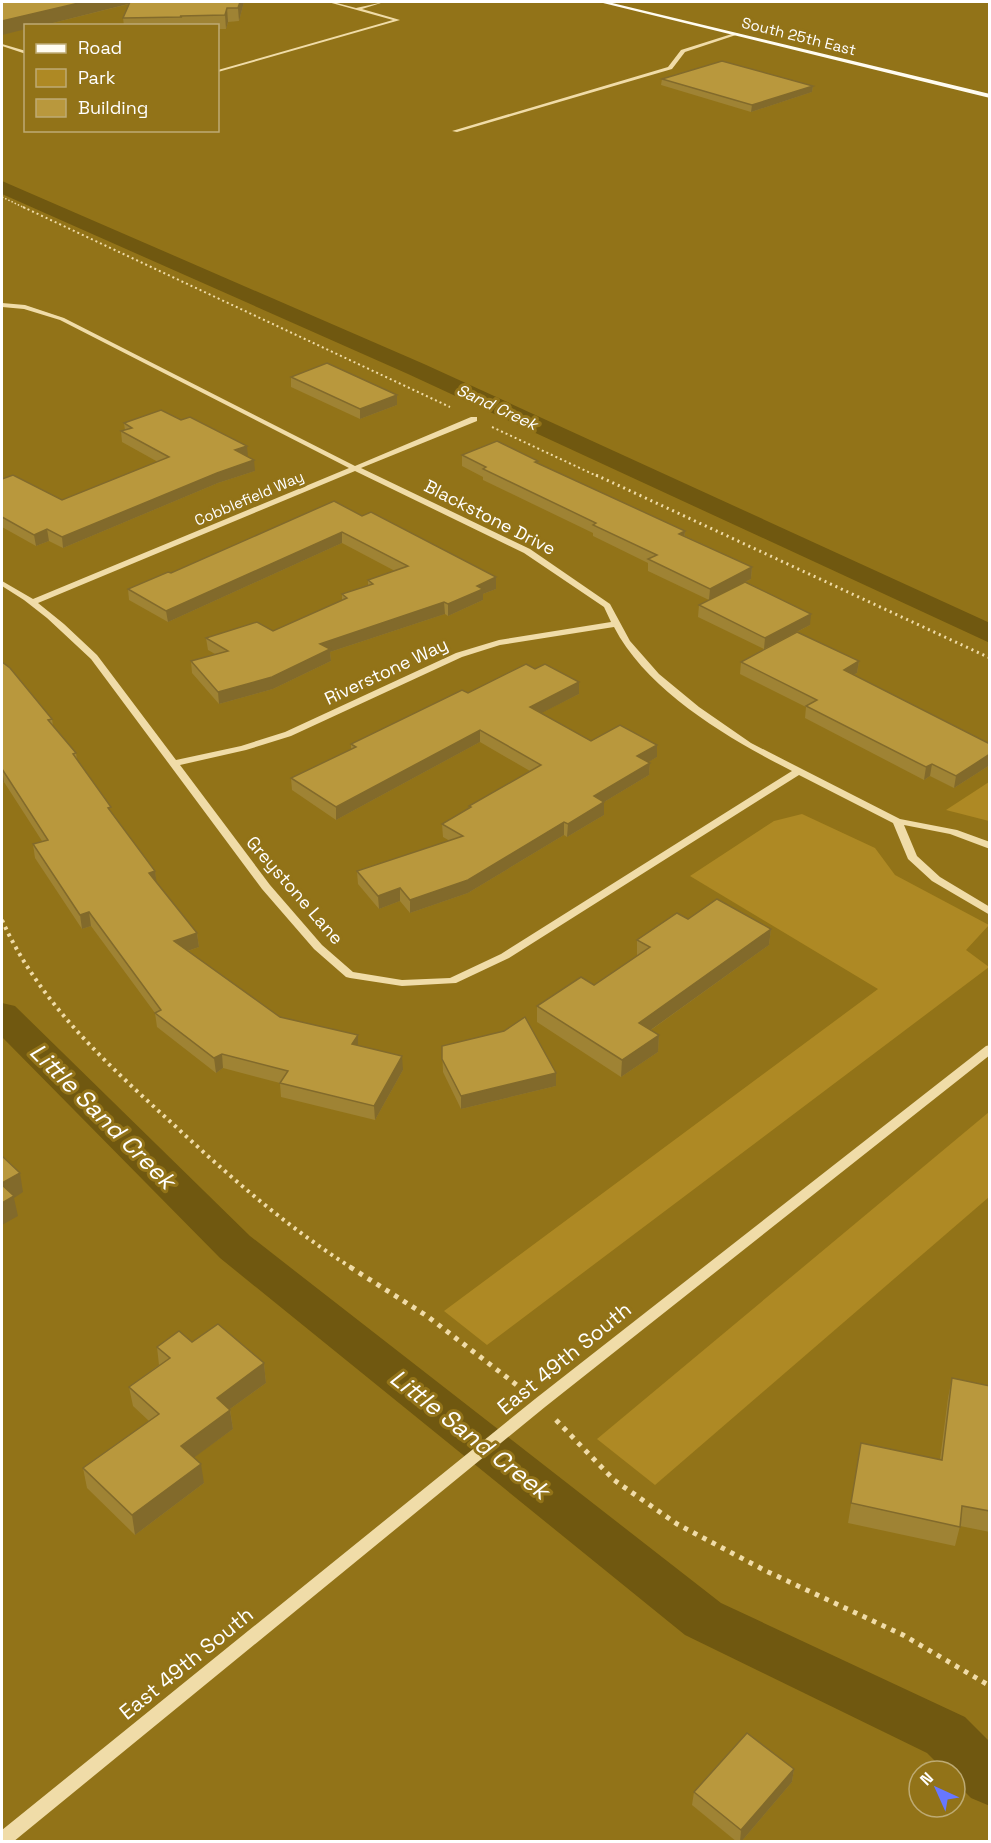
<svg xmlns="http://www.w3.org/2000/svg" width="991" height="1843" font-family="'Space Grotesk',sans-serif">
<style>
.green{fill:#ae8924}
.lines{fill:none;stroke-linecap:round;stroke-linejoin:round}
.canal{fill:#705810;fill-rule:evenodd}
.path-far4{stroke:#f0dca8;stroke-width:1.5;stroke-dasharray:1.5 2;stroke-linecap:butt}
.path-far3{stroke:#f0dca8;stroke-width:2;stroke-dasharray:2 3;stroke-linecap:butt}
.path-far2{stroke:#f0dca8;stroke-width:3;stroke-dasharray:2 4;stroke-linecap:butt}
.path-far1{stroke:#f0dca8;stroke-width:4;stroke-dasharray:3 4.5;stroke-linecap:butt}
.path{stroke:#f0dca8;stroke-width:5;stroke-dasharray:4.5 6;stroke-linecap:butt}
.minor{fill:#f0dca8;fill-rule:evenodd}
.major{fill:#fffcf1;fill-rule:evenodd}
.wall{fill:#9f8334}
.shaded-wall{fill:#826a2b}
.building{fill:#b9983d;stroke:#826a2b;stroke-width:1.5}
.labels{text-anchor:middle;dominant-baseline:central;stroke-width:6;stroke-linejoin:round;paint-order:stroke}
.far-street-label{font-size:15px;fill:#fff;stroke:#927318}
.far-water-label{font-size:16px;font-style:italic;fill:#fff;stroke:#927318}
.street-label{font-size:18px;fill:#fff;stroke:#927318}
.near-street-label{font-size:21px;fill:#fff;stroke:#927318}
.near-water-label{font-size:24px;font-style:italic;fill:#fff;stroke:#927318}
</style>
<rect width="100%" height="100%" fill="#927318"/>
<g class="green">
<path d="M989,782V821L946,810Z"/>
<path d="M802,814L875,848L895,875L989,925L966,950L989,967L487,1345L444,1311L878,989L690,876L774,821Z"/>
<path d="M989,1112V1197L655,1485L597,1439Z"/>
</g>
<g class="lines">
<g class="canal">
<path d="M2,181L424,364L990,623V643L408,374L2,194Z"/>
<path d="M2,1003L15,1006L250,1236L721,1603L965,1717L990,1742V1806L971,1798L955,1782V1771H945L927,1753L685,1635L220,1258L2,1037Z"/>
</g>
<path class="path-far4" d="M2,197L27,209"/>
<g class="path-far3">
<path d="M23,207L450,407"/>
<path d="M492,427L599,477"/>
</g>
<path class="path-far2" d="M596,475L990,658"/>
<path class="path-far1" d="M2,920C39,1003 108,1065 174,1125C230,1177 287,1227 352,1268"/>
<g class="path">
<path d="M350,1267L427,1316L522,1389"/>
<path d="M556,1420L614,1480L677,1524L766,1571L903,1635L990,1686"/>
</g>
<g class="minor">
<path d="M328,2H333L356,8L384,2L362,9L400,20L218,72V70L393,20Z"/>
<path d="M735,33L739,34L685,52L672,69L457,132L452,131L668,67L681,50Z"/>
<path d="M2,44L26,51V54L2,46Z"/>
<path d="M2,303L25,305L64,318L355,466L471,417H477V421L361,468L530,549L610,604L630,641L659,674L699,707L751,743L900,819L957,830L990,842V849L950,834L904,825L917,856L940,877L990,907V915L932,881L908,859L893,823L799,775L509,958L456,983L402,986L350,978L346,977L314,949L262,889L91,659L47,618L24,600L2,586V581L33,599L349,468L60,320L24,309L2,307ZM355,471L524,553L604,607L611,622L499,640L456,653L285,732L241,746L176,760L97,655L64,624L38,603ZM614,627C647,691 729,739 792,771L501,954L450,978L402,980L353,972L322,945L270,885L180,765L246,750L291,736L462,657L500,645Z"/>
<path d="M990,1045V1055L545,1407L13,1842H2V1830L535,1399L986,1046Z"/>
</g>
<path class="major" d="M599,2H608L990,94V98Z"/>
</g>
<g class="wall">
<path d="M2,2H244L239,21L228,22L226,29H218V26H124L123,18L129,4L41,26H26Z"/>
<path d="M662,79L813,86L812,92L751,112L661,85Z"/>
<path d="M291,377L397,395V405L360,419L291,387Z"/>
<path d="M124,423L248,457H247L255,471L218,483L63,548L49,541L36,546L2,527V479L62,500L158,462L122,442L121,431L125,430Z"/>
<path d="M462,455L538,464L685,531V536L752,567L751,579L709,600L648,571V563L593,536V533L483,480V477L462,466Z"/>
<path d="M334,501L496,589L483,594V600L448,616L445,614L330,652L331,661L273,689L219,704L192,673L191,661L215,654L208,650L206,638L273,631L342,600V594L368,585V580L395,571L342,543L168,622L129,600L128,589L171,573Z"/>
<path d="M699,605L810,625L797,632L859,661L857,673L854,675L990,744V765L954,788L930,776L924,780L805,718L806,707L740,674L741,662L764,649L698,617Z"/>
<path d="M2,662L52,719L53,726L76,753L77,760L111,812L155,871L156,882L197,933L199,947L188,951L280,1017L358,1035V1046L403,1070L375,1120L281,1097L280,1083L223,1068L216,1073L157,1027L155,1013L91,926L82,929L35,858L33,844L42,841L4,782L2,783Z"/>
<path d="M535,669L579,682V694L541,713L591,741L657,757L648,762L650,763L649,775L604,802V815L567,837L564,835L468,893L410,913L400,901L379,909L358,884L357,871L450,841L443,837L442,824L469,808V806L530,771L480,742L336,820L292,790L291,778L351,749V744L468,693Z"/>
<path d="M688,919L771,929L769,945L651,1030L659,1035L658,1052L621,1077L537,1022V1006L594,985L637,956V940Z"/>
<path d="M442,1046L556,1073V1086L461,1109L443,1072Z"/>
<path d="M192,1342L264,1363L266,1383L230,1409L233,1429L194,1457L204,1483L135,1535L87,1488L83,1468L149,1421L133,1406L129,1387L159,1365L157,1347Z"/>
<path d="M952,1378L990,1386V1532L960,1526L955,1546L848,1523L861,1443L940,1460L948,1398Z"/>
<path d="M794,1769L792,1782L741,1842H737L692,1805L694,1792Z"/>
</g>
<g class="shaded-wall">
<path d="M83,2H136L41,26H26V29L2,35V21Z"/>
<path d="M240,2H244L239,21L238,8Z"/>
<path d="M227,8L228,22L226,29L225,15Z"/>
<path d="M813,86L812,92L751,112L752,105Z"/>
<path d="M397,395V405L360,419V409Z"/>
<path d="M247,446L248,457L235,461V450Z"/>
<path d="M254,460L255,471L218,483L63,548L62,537L217,473Z"/>
<path d="M47,529L49,541L36,546L34,535Z"/>
<path d="M685,531L684,542L679,534Z"/>
<path d="M342,532V543L168,622L166,611Z"/>
<path d="M752,567L751,579L709,600L710,589Z"/>
<path d="M496,577V589L483,594V600L448,616V604L477,586Z"/>
<path d="M444,602L445,614L330,652L331,661L273,689L219,704L218,692L320,644Z"/>
<path d="M811,614L810,625L764,649L765,638Z"/>
<path d="M859,661L857,673L842,682L844,670Z"/>
<path d="M579,682V694L530,719V707Z"/>
<path d="M480,730V742L336,820V807Z"/>
<path d="M657,745V757L637,769V756Z"/>
<path d="M990,754V765L954,788L956,776Z"/>
<path d="M650,763L649,775L604,802V815L567,837L568,824L594,796Z"/>
<path d="M932,764L930,776L924,780L926,767Z"/>
<path d="M2,770L4,782L2,783Z"/>
<path d="M564,822V835L468,893L410,913V900Z"/>
<path d="M155,871L157,885L149,873Z"/>
<path d="M400,888V901L379,909L378,896Z"/>
<path d="M89,912L91,926L82,929L80,915Z"/>
<path d="M771,929L769,945L638,1039L639,1023Z"/>
<path d="M197,933L199,947L176,955L174,941Z"/>
<path d="M358,1035V1049L352,1044Z"/>
<path d="M659,1035L658,1052L621,1077L622,1060Z"/>
<path d="M222,1054L223,1068L216,1073L214,1058Z"/>
<path d="M402,1056L403,1070L375,1120L374,1106Z"/>
<path d="M556,1073V1086L461,1109V1096Z"/>
<path d="M20,1173L23,1192L14,1198L18,1216L2,1225V1183Z"/>
<path d="M264,1363L266,1383L219,1417L217,1398Z"/>
<path d="M230,1410L233,1429L184,1465L181,1446Z"/>
<path d="M201,1464L204,1483L135,1535L132,1515Z"/>
<path d="M794,1769L792,1782L741,1842H740L741,1830Z"/>
</g>
<g class="building">
<path d="M2,2H83L2,21Z"/>
<path d="M130,2H240L238,8H227L225,15L180,16L182,17L123,18Z"/>
<path d="M722,61L813,86L752,105L662,79Z"/>
<path d="M327,363L397,395L360,409L291,377Z"/>
<path d="M161,410L181,420L190,417L247,446L235,450L254,460L217,473L62,537L47,529L34,535L2,517V479L13,475L62,500L169,457L121,431L132,428L124,423Z"/>
<path d="M497,441L538,461L535,462L685,531L679,534L752,567L710,589L648,559L657,555L593,525L596,523L483,469L486,467L462,455Z"/>
<path d="M334,501L362,516L371,512L496,577L477,586L483,589L448,604L444,602L320,644L330,649L272,677L218,692L191,661L228,651L206,638L257,622L273,631L347,598L342,594L373,584L368,580L408,566L342,532L166,611L128,589L168,572L171,573Z"/>
<path d="M745,582L811,614L765,638L699,605Z"/>
<path d="M797,632L859,661L844,670L990,744V754L956,776L932,764L926,767L806,706L817,700L741,662Z"/>
<path d="M2,662L10,668L52,719L48,720L76,753L73,754L111,807L108,808L155,871L149,873L197,933L174,941L280,1017L358,1035L352,1044L402,1056L374,1106L280,1083L288,1071L222,1054L214,1058L155,1013L161,1010L89,912L80,915L33,844L48,840L2,769Z"/>
<path d="M526,664L535,669L545,664L579,682L530,707L591,741L620,725L657,745L637,756L650,763L594,796L604,802L568,824L564,822L468,880L410,900L400,888L378,896L357,871L463,836L442,824L471,807L469,806L541,765L480,730L336,807L291,778L356,747L351,744L462,690L468,693Z"/>
<path d="M717,899L771,929L639,1023L659,1035L622,1060L537,1006L581,977L594,985L650,947L637,940L677,913L688,919Z"/>
<path d="M525,1017L556,1073L461,1096L442,1059V1046L504,1031Z"/>
<path d="M2,1156L20,1173L2,1183Z"/>
<path d="M2,1185L14,1196L2,1203Z"/>
<path d="M218,1324L264,1363L217,1398L230,1410L181,1446L201,1464L132,1515L83,1468L159,1414L129,1387L170,1358L157,1347L179,1331L192,1342Z"/>
<path d="M952,1378L990,1386V1511L962,1506L960,1527L851,1503L861,1443L942,1460Z"/>
<path d="M747,1733L794,1769L741,1830L694,1792Z"/>
</g>
<g class="labels">
<g class="far-street-label">
<text transform="translate(799 36) rotate(14)">South 25th East</text>
<text transform="translate(249 498) rotate(-23)">Cobblefield Way</text>
</g>
<g class="far-water-label">
<text transform="translate(497 407) rotate(25)">Sand Creek</text>
</g>
<g class="street-label">
<text transform="translate(490 517) rotate(27)">Blackstone Drive</text>
<text transform="translate(386 671) rotate(-25)">Riverstone Way</text>
<text transform="translate(295 890) rotate(49)">Greystone Lane</text>
</g>
<g class="near-street-label">
<text transform="translate(564 1358) rotate(-39)">East 49th South</text>
<text transform="translate(186 1663) rotate(-39)">East 49th South</text>
</g>
<g class="near-water-label">
<text transform="translate(103 1116) rotate(45)">Little Sand Creek</text>
<text transform="translate(470 1434) rotate(38)">Little Sand Creek</text>
</g>
</g>
<rect width="991" height="1843" fill="none" stroke="#ffffff" stroke-width="6"/>
<rect x="24" y="24" width="195" height="108" fill="#927318" stroke="#beab74" stroke-width="1.5"/>
<rect x="36" y="44" width="30" height="9" fill="#fffcf1" stroke="#beab74" stroke-width="1.5"/>
<text x="78" y="54" font-size="18" fill="#ffffff">Road</text>
<rect x="36" y="69" width="30" height="18" fill="#ae8924" stroke="#beab74" stroke-width="1.5"/>
<text x="78" y="84" font-size="18" fill="#ffffff">Park</text>
<rect x="36" y="99" width="30" height="18" fill="#b9983d" stroke="#beab74" stroke-width="1.5"/>
<text x="78" y="114" font-size="18" fill="#ffffff">Building</text>
<g transform="translate(937 1789) rotate(315)"><circle r="28" fill="#927318" stroke="#beab74" stroke-width="1.5"/>
<path d="M0-4.5L10 22L0 15L-10 22Z" fill="#6777ff"/>
<text y="-9" font-size="16" font-weight="bold" text-anchor="middle" fill="#ffffff">N</text>
</g>
</svg>
